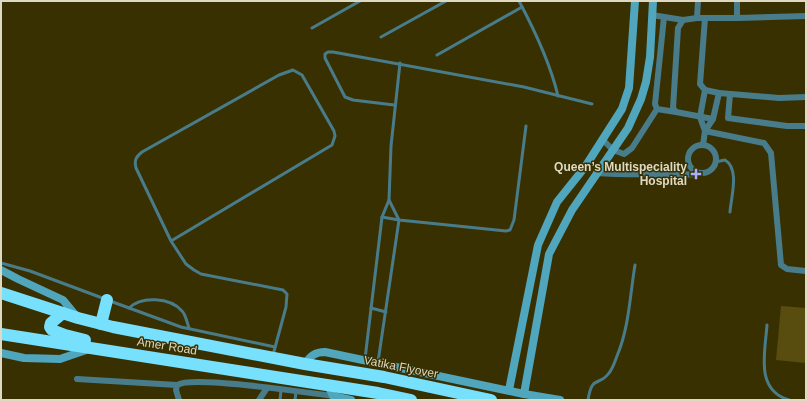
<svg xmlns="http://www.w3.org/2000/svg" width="807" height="401" font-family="Helvetica,sans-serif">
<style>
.building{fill:#584d0f}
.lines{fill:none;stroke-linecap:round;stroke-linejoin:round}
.lane{stroke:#497c8a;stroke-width:3}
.street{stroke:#497c8a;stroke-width:6}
.secondary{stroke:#4fa6bd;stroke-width:8}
.highway{stroke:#77e0fd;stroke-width:12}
.poi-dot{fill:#a7b0fc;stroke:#393002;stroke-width:1.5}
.labels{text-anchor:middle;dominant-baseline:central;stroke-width:3;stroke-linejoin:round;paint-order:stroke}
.poi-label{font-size:12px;font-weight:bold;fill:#ded9c2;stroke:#393002;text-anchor:end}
.street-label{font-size:12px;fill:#ded9c2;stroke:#393002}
</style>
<rect width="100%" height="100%" fill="#393002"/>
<path class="building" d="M781,306L806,308V363L776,360Z"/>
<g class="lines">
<g class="lane">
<path d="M519,1C535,31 550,62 558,96"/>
<path d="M312,28L360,1"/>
<path d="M381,37L446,1"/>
<path d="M437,55L522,7"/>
<path d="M394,105L353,100L345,97L325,58V54L328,52H333L524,87L592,104"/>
<path d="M715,162L725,160C740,169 731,197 730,212"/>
<path d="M382,217L399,220L506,231L510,230L514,220L526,126"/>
<path d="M171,241L332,145L335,136L334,131L302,75L293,70L279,75L142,152C136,157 134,160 136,168L171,241L186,264L194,270L201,274L283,290L287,294L286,307L273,355"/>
<path d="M1,263L30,271L105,299"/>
<path d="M110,301L181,327L275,347"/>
<path d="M129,308C141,296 170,297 182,311C186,315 187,323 189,328"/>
<path d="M371,308L386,312"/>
<path d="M767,325C765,353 755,390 789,400"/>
<path d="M365,359L382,217L389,200L391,146L400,63"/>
<path d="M378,362L399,220L389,200"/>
<path d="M280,400L281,390"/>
<path d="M295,400L296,392"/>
<path d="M588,400C592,374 599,387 609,373C613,368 615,361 617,356C629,328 630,295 635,265"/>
</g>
<g class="street">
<path d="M652,15L683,20L697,18H737L806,16"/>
<path d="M664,17L655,104L657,109L676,112"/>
<path d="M697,18L698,1"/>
<path d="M705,18L700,84L705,90L719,93L779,98L806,97"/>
<path d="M737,18V1"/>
<path d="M683,20L678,28L673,108L676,112L713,119"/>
<path d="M730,94L728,118L787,126H806"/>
<path d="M705,131L764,143L771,153L781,265L787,269L806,271"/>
<path d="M705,131L700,117L705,90"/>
<path d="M602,139L613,150L624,154L632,148L657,109"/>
<path d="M703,145L705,131L713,119L719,93"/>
<circle cx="702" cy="159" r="14"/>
<path d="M596,173C624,175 651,174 679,174C687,174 692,176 700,173"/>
<path d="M77,379L177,385"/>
<path d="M179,400L176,390L177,385C193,375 308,393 333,396"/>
<path d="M259,400L267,388"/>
</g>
<g class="secondary">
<path d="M1,270L18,279L63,300L77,317"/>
<path d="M1,353L24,358L60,359L89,349"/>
<path d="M305,364C310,356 315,352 325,352L524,394L560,400"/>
<path d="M328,385L333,396L351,400"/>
<path d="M509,390L538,245L557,202L585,167L622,109L629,88L635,1"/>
<path d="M524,394L549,254L572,210L628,128L641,99L646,82L650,57L653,1"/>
</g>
<g class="highway">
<path d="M1,293L78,318L113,327L305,364L384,377L491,400"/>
<path d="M63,313L51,323L50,327L52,330L65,335L85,340"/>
<path d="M101,324L107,300"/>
<path d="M1,334L378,393L411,400"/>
</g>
</g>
<path class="poi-dot" d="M694 168h4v4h4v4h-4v4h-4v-4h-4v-4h4z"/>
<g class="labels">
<g class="poi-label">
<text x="687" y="167">Queen’s Multispeciality<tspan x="687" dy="14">Hospital</tspan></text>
</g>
<g class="street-label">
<text transform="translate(167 346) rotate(9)">Amer Road</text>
<text transform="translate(401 367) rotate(11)">Vatika Flyover</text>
</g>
</g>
<rect width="807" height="401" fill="none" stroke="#ded9c2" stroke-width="4"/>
</svg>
